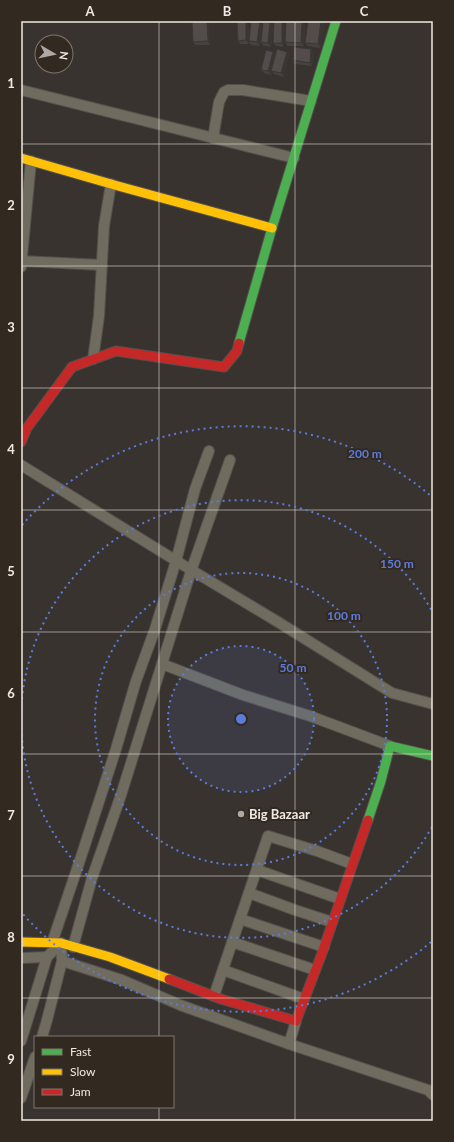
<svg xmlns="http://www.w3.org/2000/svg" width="454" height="1142" font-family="Lato,sans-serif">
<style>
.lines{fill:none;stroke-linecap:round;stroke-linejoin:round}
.street-casing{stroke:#54504d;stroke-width:12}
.fast-casing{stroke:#54504d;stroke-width:11}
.slow-casing{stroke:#54504d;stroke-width:11}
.jam-casing{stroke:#54504d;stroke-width:11}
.street{stroke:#6f6c5f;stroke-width:10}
.fast{stroke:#4caf50;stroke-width:9}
.slow{stroke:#ffc107;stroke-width:9}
.jam{stroke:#c62828;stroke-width:9}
.wall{fill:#474240}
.shaded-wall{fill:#393634}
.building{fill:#524d4b;stroke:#393634}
.grid{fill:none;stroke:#efe9e4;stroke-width:1;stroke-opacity:0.55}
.ring{fill:none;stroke:#5c7cdc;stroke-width:2;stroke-dasharray:2 4}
.poi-dot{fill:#afa9a5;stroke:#322921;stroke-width:1.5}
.labels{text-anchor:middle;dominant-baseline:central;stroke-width:4;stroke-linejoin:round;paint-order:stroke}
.poi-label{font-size:13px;font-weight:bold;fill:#efe9e4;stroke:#322921;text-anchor:start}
.centre{fill:#5c7cdc;stroke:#322921;stroke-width:2}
.ring-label{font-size:12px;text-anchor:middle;font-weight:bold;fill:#5c7cdc;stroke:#322921;stroke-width:4;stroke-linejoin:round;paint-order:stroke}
.neatline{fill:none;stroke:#efe9e4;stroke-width:1.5}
.grid-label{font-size:13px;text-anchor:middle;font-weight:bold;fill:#efe9e4}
</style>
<rect width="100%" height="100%" fill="#38332f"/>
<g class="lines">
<defs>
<g id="street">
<path d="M21,90L294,158"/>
<path d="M213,138L219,102L224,92L228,90H243L311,101"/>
<path d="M21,261L102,265"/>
<path d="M21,267L31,161"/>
<path d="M93,359L99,316L104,226L111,184"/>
<path d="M21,465L183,565L278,622L392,693L433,704"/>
<path d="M162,664L243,695L310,716L390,746"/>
<path d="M257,870L340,899"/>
<path d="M249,893L295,910L332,922"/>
<path d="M240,919L324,947"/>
<path d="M232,942L315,970"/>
<path d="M52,943L82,854L116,749L136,681L155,629L176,561L195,489L209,451"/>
<path d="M73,947L92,878L121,795L191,571L230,460"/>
<path d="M21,958L47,957"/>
<path d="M62,961L122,980L180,1005L289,1044L296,1021"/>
<path d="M223,970L304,999"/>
<path d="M214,996L268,836L317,851L352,864"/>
<path d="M42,1037L47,1020L62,961L61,943"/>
<path d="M21,1041L47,957L61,943"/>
<path d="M289,1044L428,1090L433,1095"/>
<path d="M21,1098L35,1057"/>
</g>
<g id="fast">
<path d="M239,343L272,228L336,21"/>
<path d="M368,820L381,781L390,746L433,756"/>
</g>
<g id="slow">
<path d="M21,158L118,186L272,228"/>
<path d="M21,942L61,943L110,957L169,979"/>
</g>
<g id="jam">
<path d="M21,442L27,428L72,367L116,351L224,367L237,351L239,343"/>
<path d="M169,979L221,999L296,1021L321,956L368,820"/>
</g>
</defs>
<use href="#street" class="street-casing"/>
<use href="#fast" class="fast-casing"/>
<use href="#slow" class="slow-casing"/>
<use href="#jam" class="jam-casing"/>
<use href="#street" class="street"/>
<use href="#fast" class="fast"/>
<use href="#slow" class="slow"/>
<use href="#jam" class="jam"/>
</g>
<g class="wall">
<path d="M192,21H210V45H195L193,42Z"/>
<path d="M237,21H247L248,23L249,44H240L238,41Z"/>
<path d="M274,21L284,47L276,46L273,43Z"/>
<path d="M321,21L324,25L321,48L308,46L305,43Z"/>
<path d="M302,22L305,26L304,46H287L285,42Z"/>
<path d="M270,23L273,26L271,47L264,46L261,42Z"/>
<path d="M262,25L260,46L251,45L249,41Z"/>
<path d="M287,52L289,55L284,77L274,74L272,71L271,75L264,73L261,70L275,55L273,63Z"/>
<path d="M314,53L312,66L295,64L293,60Z"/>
</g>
<g class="shaded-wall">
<path d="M207,21H210V45L208,41Z"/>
<path d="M246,21H247L248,23L249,44L246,40Z"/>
<path d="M260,21L262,25L260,46L257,42Z"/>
<path d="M282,21H285L284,47L282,43Z"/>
<path d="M321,21L324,25L321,48L318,44Z"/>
<path d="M302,22L305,26L304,46L301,43Z"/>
<path d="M270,23L273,26L271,47L268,43Z"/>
<path d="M311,49L314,53L312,66L310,63Z"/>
<path d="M273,52L275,55L271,75L268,71Z"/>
<path d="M287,52L289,55L284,77L281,73Z"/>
</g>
<g class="building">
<path d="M192,21H207L208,41L193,42Z"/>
<path d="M237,21H246V40L238,41Z"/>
<path d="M251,21H260L257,42L249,41Z"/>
<path d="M274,21H282V43H273Z"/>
<path d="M308,21H321L318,44L305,43Z"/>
<path d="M263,22L270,23L268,43L261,42Z"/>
<path d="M286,22H302L301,43L285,42Z"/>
<path d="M294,47L311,49L310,63L293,60Z"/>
<path d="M277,49L287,52L281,73L271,71Z"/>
<path d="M266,50L273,52L268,71L261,70Z"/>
</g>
<path class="grid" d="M159,21V1037M295,21V1121M21,144H433M21,266H433M21,388H433M21,510H433M21,632H433M21,754H433M21,876H433M21,998H433M159,1107V1121"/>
<circle cx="241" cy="719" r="73" fill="#5c7cdc" fill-opacity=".12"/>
<g class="ring">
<circle cx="241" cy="719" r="73"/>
<circle cx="241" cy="719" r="146"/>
<path d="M432 827A220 220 0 0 1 21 721M21 717A220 220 0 0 1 432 611"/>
<path d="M431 942A293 293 0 0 1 22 913M22 525A293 293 0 0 1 431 496"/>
</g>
<circle class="poi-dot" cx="241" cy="814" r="4"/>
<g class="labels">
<g class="poi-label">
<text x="249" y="814">Big Bazaar</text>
</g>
</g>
<circle cx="241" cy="719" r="6" class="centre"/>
<g class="ring-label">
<text x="365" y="458">200 m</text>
<text x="397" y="568">150 m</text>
<text x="344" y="620">100 m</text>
<text x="293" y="672">50 m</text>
</g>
<rect width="454" height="1142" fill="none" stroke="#322921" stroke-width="44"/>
<rect x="34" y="1036" width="140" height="72" fill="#322921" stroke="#7e766f"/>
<rect x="42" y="1049" width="20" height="6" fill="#4caf50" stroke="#7e766f"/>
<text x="70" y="1056" font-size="12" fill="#efe9e4">Fast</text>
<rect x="42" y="1069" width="20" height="6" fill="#ffc107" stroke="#7e766f"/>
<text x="70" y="1076" font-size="12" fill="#efe9e4">Slow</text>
<rect x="42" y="1089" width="20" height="6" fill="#c62828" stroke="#7e766f"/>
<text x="70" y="1096" font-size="12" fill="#efe9e4">Jam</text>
<g transform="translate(54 54) rotate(99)"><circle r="19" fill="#322921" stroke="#7e766f"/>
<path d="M0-3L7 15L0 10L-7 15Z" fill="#afa9a5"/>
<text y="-6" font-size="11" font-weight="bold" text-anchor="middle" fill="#efe9e4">N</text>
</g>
<rect x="22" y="22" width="410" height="1098" class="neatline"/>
<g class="grid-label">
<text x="90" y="16">A</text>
<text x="227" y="16">B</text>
<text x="364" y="16">C</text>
<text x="11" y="88">1</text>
<text x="11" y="210">2</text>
<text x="11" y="332">3</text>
<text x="11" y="454">4</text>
<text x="11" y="576">5</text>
<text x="11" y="698">6</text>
<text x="11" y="820">7</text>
<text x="11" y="942">8</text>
<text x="11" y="1064">9</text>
</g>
</svg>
